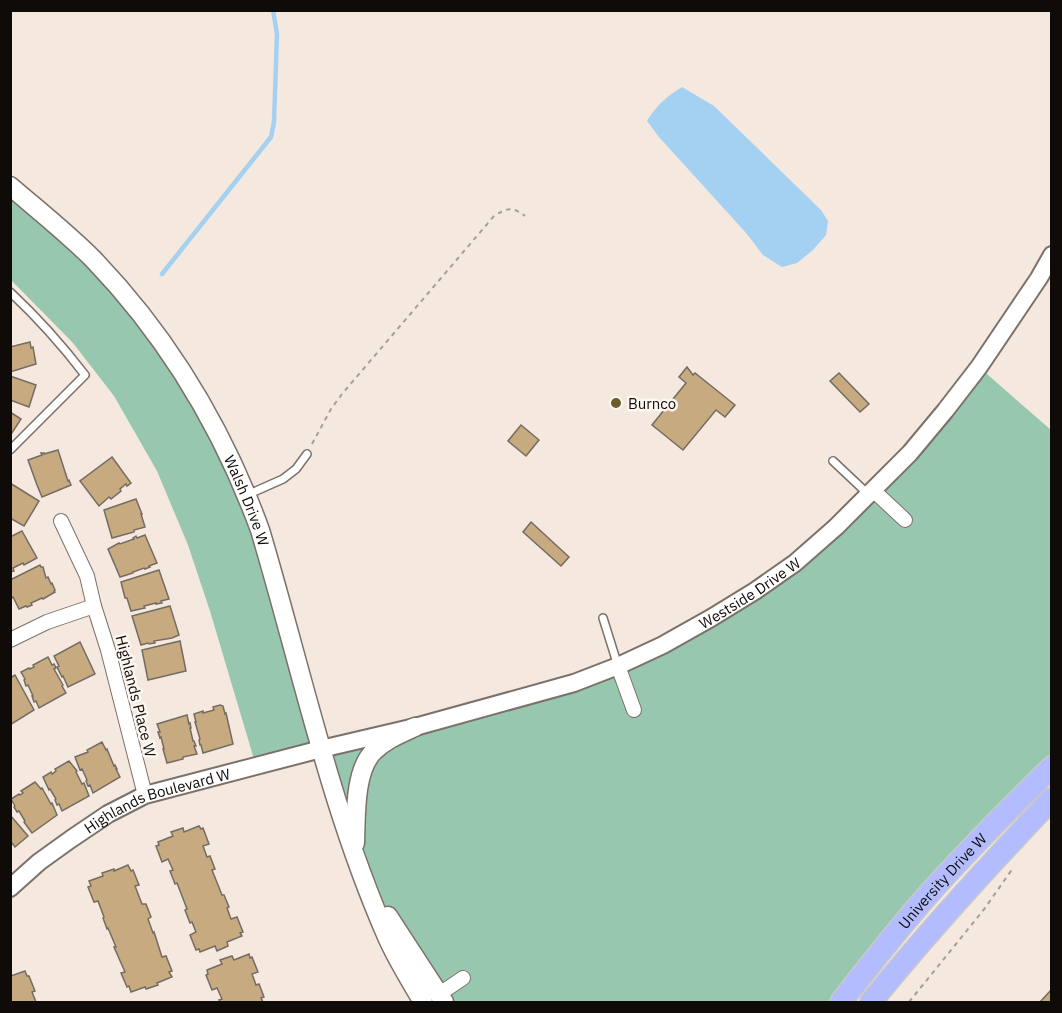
<svg xmlns="http://www.w3.org/2000/svg" width="1062" height="1013" font-family="'IBM Plex Sans',sans-serif">
<style>
.green{fill:#97c8af}
.water{fill:#a4d0f1}
.lines{fill:none;stroke-linecap:round;stroke-linejoin:round}
.stream{stroke:#a4d0f1;stroke-width:4.5}
.building{fill:#c7aa80;stroke:#736c62;stroke-width:1.5}
.service-casing{stroke:#7c716a;stroke-width:10}
.minor-casing{stroke:#7c716a;stroke-width:16}
.tertiary-casing{stroke:#7c716a;stroke-width:20}
.secondary-casing{stroke:#7c716a;stroke-width:21}
.primary-casing{stroke:#cac9c9;stroke-width:24}
.path{stroke:#a79e97;stroke-width:2;stroke-dasharray:4.5 4.5;stroke-linecap:butt}
.service{stroke:#fff;stroke-width:7}
.minor{stroke:#fff;stroke-width:14}
.tertiary{stroke:#fff;stroke-width:16}
.secondary{stroke:#fff;stroke-width:18}
.primary{stroke:#b3bcfe;stroke-width:21}
.poi-dot{fill:#695d2a;stroke:#fdf6f1;stroke-width:2}
.labels{text-anchor:middle;dominant-baseline:central;stroke-width:5;stroke-linejoin:round;paint-order:stroke}
.poi-label{font-size:15px;fill:#0f0b09;stroke:#fdf6f1;text-anchor:start}
.street-label{font-size:15px;fill:#0f0b09;stroke:#fdf6f1}
</style>
<rect width="100%" height="100%" fill="#f4e8df"/>
<path class="green" d="M11,186L135,306L228,453L321,749L415,727L663,645L836,527L979,367L1051,430V767L841,1002H427L405,961L321,749L256,766L210,611L188,545L157,471L114,396L73,343L11,280Z"/>
<path class="water" d="M682,87L714,106L821,210L828,221L826,235L813,250L797,263L782,267L763,255L747,234L659,137L647,121C656,106 667,96 682,87Z"/>
<g class="lines">
<path class="stream" d="M162,274L271,137L274,122L277,34L273,10"/>
</g>
<g class="building">
<path d="M30,342L31,348L33,347L36,364L10,372V347Z"/>
<path d="M687,367L693,375L695,373L735,405L725,417L716,410L683,450L652,425L686,383L679,377Z"/>
<path d="M839,373L869,404L860,412L830,381Z"/>
<path d="M10,376L36,385L29,407L10,400Z"/>
<path d="M10,412L21,419L10,436Z"/>
<path d="M521,425L539,440L526,456L508,441Z"/>
<path d="M58,450L68,481L69,480L71,485L42,497L37,485L28,460L42,455L41,453H44V454Z"/>
<path d="M112,457L131,483L127,486L126,484L120,489L121,491L111,499L109,497L99,506L80,481Z"/>
<path d="M10,483L39,501L24,526L10,518Z"/>
<path d="M136,499L142,514H141L145,527L134,530V532L112,538L104,510Z"/>
<path d="M531,522L569,557L561,566L523,532Z"/>
<path d="M22,531L37,558L24,565L23,563L13,568L14,571L10,572V537Z"/>
<path d="M145,535L157,563L149,566L150,567L145,569L144,568L133,572V573L120,577L108,549L119,543L120,544L134,539L133,538L136,536L137,538Z"/>
<path d="M40,565L41,567H43L46,578L48,577L51,584L52,583L55,590L54,591L55,592L43,599L42,598L31,603L32,605L27,607L26,606L19,609L13,597L12,598L10,595V580Z"/>
<path d="M159,570L169,599L161,601L162,603L156,604V603L144,606L145,608L131,611L127,598H125L121,582Z"/>
<path d="M170,606L179,635L172,638L154,641L155,643L149,644L148,643L141,645L132,616Z"/>
<path d="M180,641L186,671L148,680L142,650Z"/>
<path d="M80,642L95,674L68,687L63,676L62,677L57,667L59,666L54,656Z"/>
<path d="M48,657L52,665L54,664L56,668L54,669L63,685L62,686L66,693L39,708L36,701L34,702L32,696H33L28,685L26,686L24,680L25,679L21,672L29,668L30,669L34,667L33,665Z"/>
<path d="M15,675L34,710L10,725V678Z"/>
<path d="M220,705L223,706L225,714L226,713L233,744L203,753L201,745H200L199,740L200,739L195,722H196L194,714L203,711V713L214,710L213,707Z"/>
<path d="M187,715L189,724L190,723L191,728H190L193,741H194L196,746H194L197,754L183,757V759L167,763L163,749H164L161,737L160,738L158,732H160L157,724Z"/>
<path d="M102,742L106,750L107,749L114,766L115,765L117,769H116L120,777L93,793L90,785L88,786L86,781L87,780L82,769L80,770L75,757L88,752L87,750Z"/>
<path d="M69,761L77,771L76,772L82,784L84,783L89,796L62,811L59,804L57,805L55,800L56,799L50,789L49,790L43,777L51,772L52,774L56,771L55,769Z"/>
<path d="M35,782L41,789L42,788L51,804L52,803L57,815L32,833L24,822L25,821L19,811L17,812L14,807L15,806L11,799L19,794L20,795L23,793L21,791Z"/>
<path d="M10,815L28,836L15,847L12,843L10,845Z"/>
<path d="M199,826L201,829L203,828L209,844L203,846L207,857L210,856L215,869L212,870L222,895H224L229,907L227,908L231,919L237,917L243,932L240,933L242,936L227,942L228,946L217,951L215,946L200,952L199,949L196,950L190,935L196,932L192,922L190,923L185,910L187,909L177,883L175,884L170,871L173,870L168,859L162,862L156,846L159,845L158,842L173,836L171,832L183,828L184,832Z"/>
<path d="M128,865L131,871L133,870L139,885L135,886L142,904H146L151,917L148,919L153,933L154,932L162,957L166,956L172,971L169,972L172,977L157,983L158,985L146,989L145,987L131,992L129,986L127,987L121,973L125,972L114,947H116L108,928L107,929L103,918L104,917L98,901L94,902L88,887L91,886L89,881L103,876L102,873L114,869V871Z"/>
<path d="M249,954L250,958L252,957L258,972L252,974L256,985L259,984L264,997L261,998L263,1002H220L219,1000L222,999L217,988L212,990L206,975L208,974L207,970L222,964L220,960L232,956L234,960Z"/>
<path d="M25,971L27,976H29L35,991L32,992L36,1002H10V975L11,976Z"/>
<path d="M1052,989V1002H1040Z"/>
</g>
<g class="lines">
<defs>
<g id="service">
<path d="M10,292C38,318 62,345 85,375L10,450"/>
<path d="M833,461L868,494"/>
<path d="M247,495L283,479L296,469L307,454"/>
<path d="M603,618L618,666"/>
</g>
<g id="minor">
<path d="M873,490L905,520"/>
<path d="M61,521L87,576L94,606L108,650L145,795"/>
<path d="M10,640L47,622L94,606"/>
<path d="M618,666L634,710"/>
<path d="M438,995L463,978"/>
</g>
<g id="tertiary">
<path id="s1" d="M10,888L39,862L71,839L108,814L145,795L321,749L415,727L574,683L618,666L663,645L711,618L755,591L795,563L836,527L910,453L945,411L979,367L1039,278L1052,255"/>
</g>
<g id="secondary">
<path id="s2" d="M10,186C38,210 67,233 93,259C168,337 223,429 260,530C301,667 330,808 388,939C398,961 411,982 423,1002"/>
<path d="M355,843C356,817 354,770 374,751C385,740 400,734 415,727"/>
<path d="M388,916L444,1002"/>
</g>
<g id="primary">
<path id="s3" d="M841,1002C869,966 897,930 927,896C967,851 1009,809 1052,767"/>
<path d="M871,1002C928,932 989,865 1052,799"/>
</g>
</defs>
<use href="#service" class="service-casing"/>
<use href="#minor" class="minor-casing"/>
<use href="#tertiary" class="tertiary-casing"/>
<use href="#secondary" class="secondary-casing"/>
<use href="#primary" class="primary-casing"/>
<g class="path">
<path d="M312,444L331,409L342,394L494,216C507,208 512,206 525,216"/>
<path d="M909,1002L985,908L1013,868"/>
</g>
<use href="#service" class="service"/>
<use href="#minor" class="minor"/>
<use href="#tertiary" class="tertiary"/>
<use href="#secondary" class="secondary"/>
<use href="#primary" class="primary"/>
</g>
<circle class="poi-dot" cx="616" cy="403" r="6"/>
<g class="labels">
<g class="poi-label">
<text x="628" y="403">Burnco</text>
</g>
<g class="street-label">
<text stroke="none"><textPath href="#s2" startOffset="399">Walsh Drive W</textPath></text>
<text stroke="none"><textPath href="#s1" startOffset="806">Westside Drive W</textPath></text>
<text transform="translate(136 696) rotate(76)">Highlands Place W</text>
<text stroke="none"><textPath href="#s1" startOffset="174">Highlands Boulevard W</textPath></text>
<text stroke="none"><textPath href="#s3" startOffset="158">University Drive W</textPath></text>
</g>
</g>
<rect width="1062" height="1013" fill="none" stroke="#0f0b09" stroke-width="24"/>
</svg>
